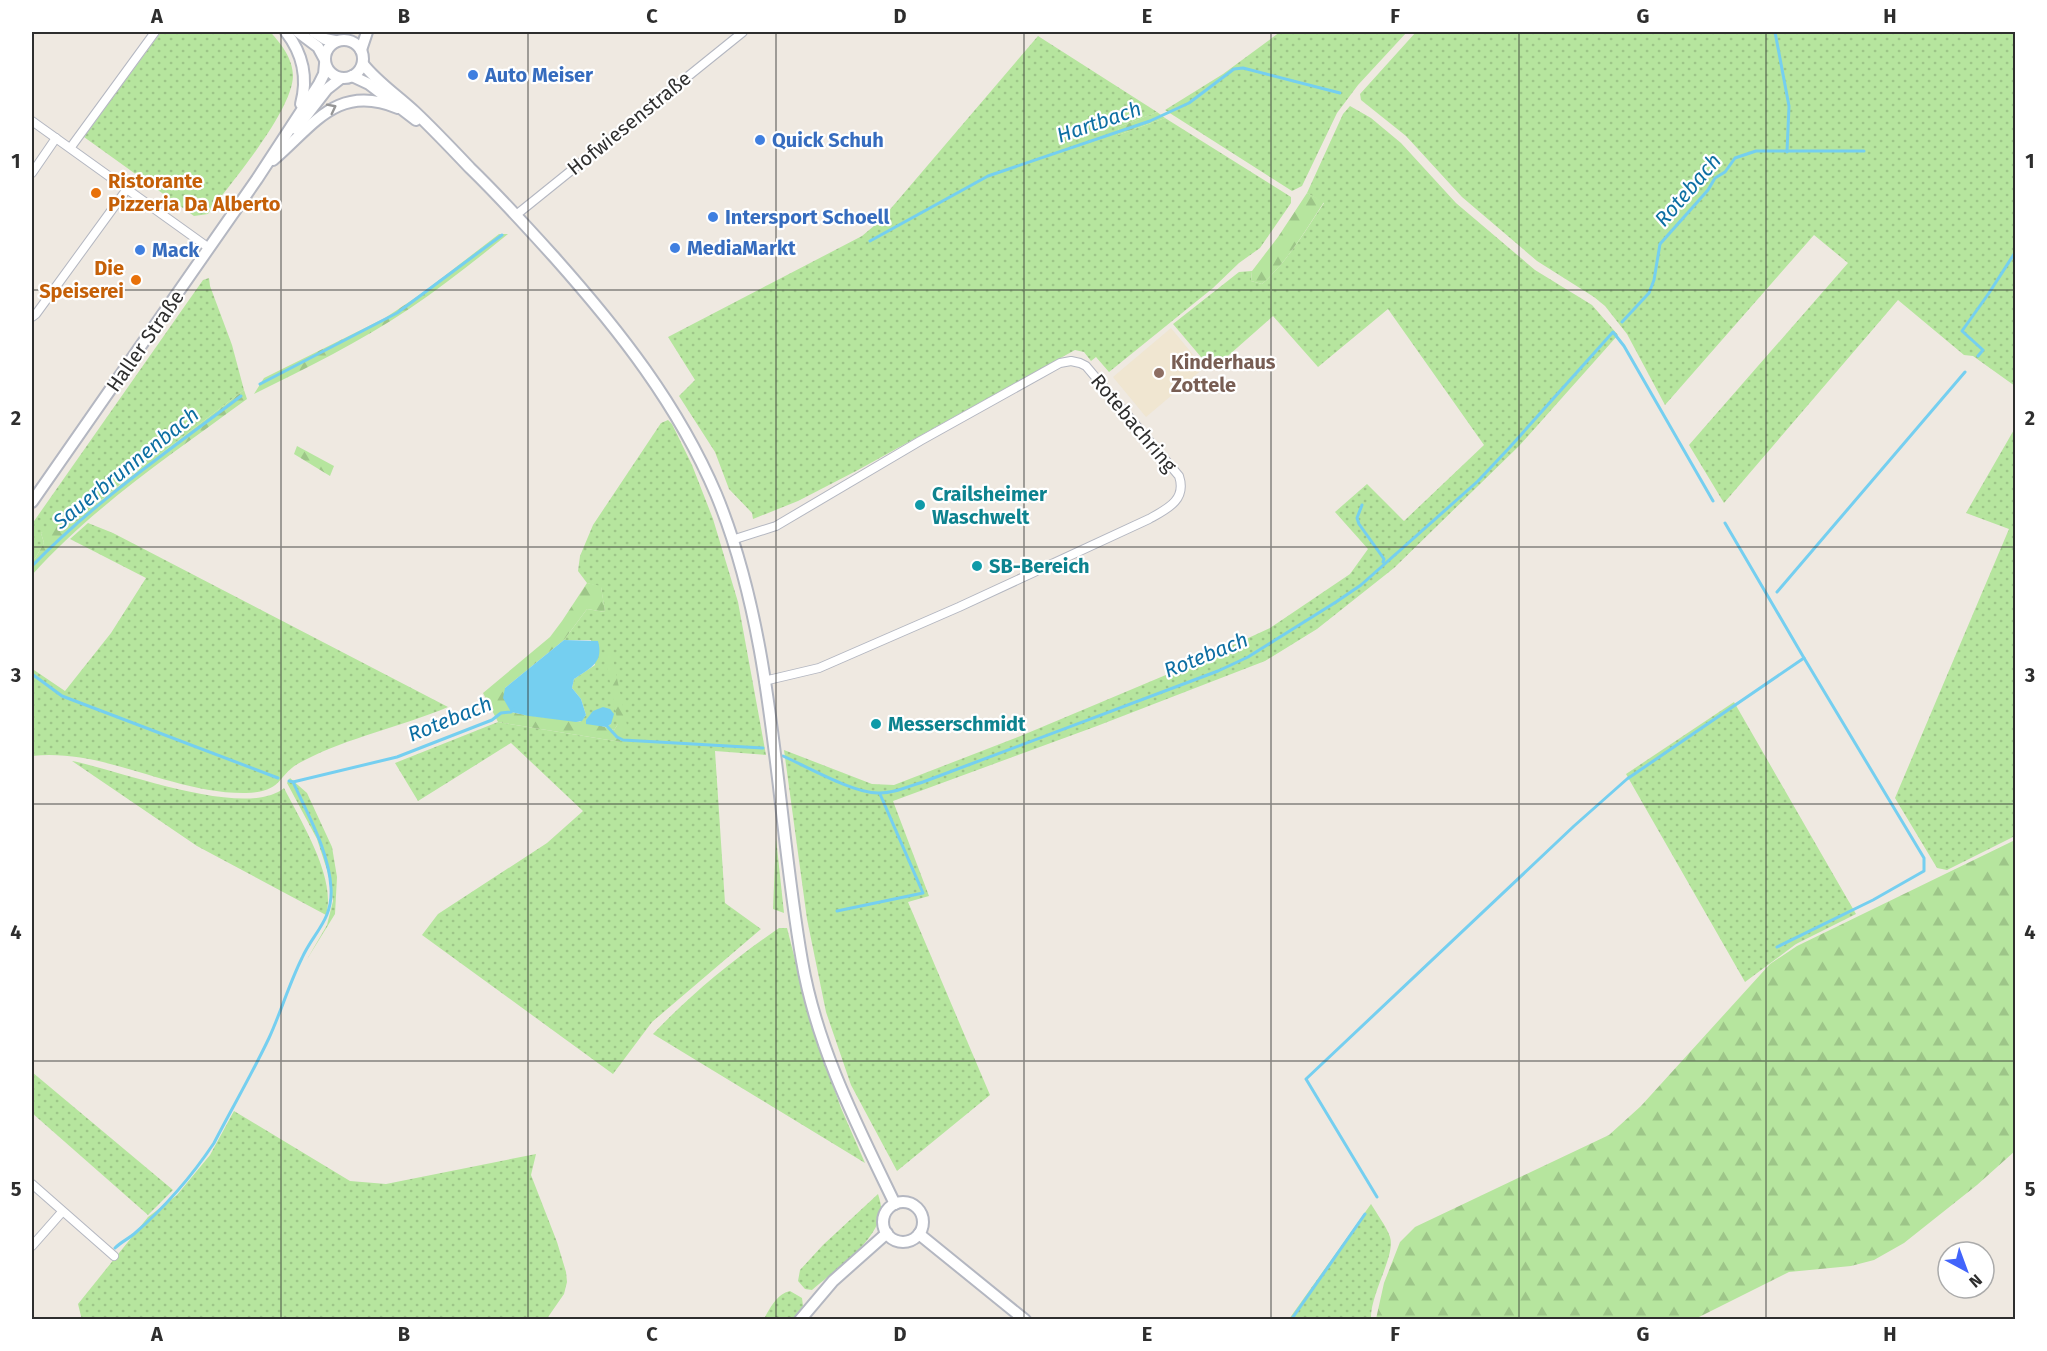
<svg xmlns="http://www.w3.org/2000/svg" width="2047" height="1351" font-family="'Fira Sans',sans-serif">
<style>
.education{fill:#f0e6d1}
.grass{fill:url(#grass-dots)}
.forest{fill:url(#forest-firs)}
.water{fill:#75cff0}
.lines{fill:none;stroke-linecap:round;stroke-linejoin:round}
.stream{stroke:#75cff0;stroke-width:3}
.street-casing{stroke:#b4b7c1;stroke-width:10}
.secondary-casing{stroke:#b4b7c1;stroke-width:14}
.street{stroke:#fff;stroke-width:8}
.secondary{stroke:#fff;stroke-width:10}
.oneway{stroke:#969696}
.grid{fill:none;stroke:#2e2e2e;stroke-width:1.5;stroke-opacity:0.55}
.shop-dot{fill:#3f7fe0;stroke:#fff;stroke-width:2}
.food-dot{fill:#e8710a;stroke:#fff;stroke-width:2}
.education-dot{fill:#8d6e63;stroke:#fff;stroke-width:2}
.culture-dot{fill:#0f9aa8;stroke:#fff;stroke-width:2}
.labels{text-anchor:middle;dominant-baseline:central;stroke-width:4.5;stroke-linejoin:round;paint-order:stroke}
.shop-label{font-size:20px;font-weight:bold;fill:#366cbe;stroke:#fff;text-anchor:start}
.street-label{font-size:20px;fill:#2e2e2e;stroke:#fff}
.food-label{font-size:20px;font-weight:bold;fill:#c56008;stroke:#fff;text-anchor:start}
.education-label{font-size:20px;font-weight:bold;fill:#785e54;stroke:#fff;text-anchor:start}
.culture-label{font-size:20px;font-weight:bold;fill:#0d838f;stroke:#fff;text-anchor:start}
.water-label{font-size:21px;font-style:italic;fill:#0d6fa3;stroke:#fff}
.neatline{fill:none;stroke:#2e2e2e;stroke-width:2}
.grid-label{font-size:20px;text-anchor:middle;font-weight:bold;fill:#2e2e2e}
</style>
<defs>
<pattern id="grass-dots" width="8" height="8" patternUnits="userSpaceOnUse" patternTransform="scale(1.5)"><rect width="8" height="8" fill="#b6e59e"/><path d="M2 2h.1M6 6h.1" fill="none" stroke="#9dc588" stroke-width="1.8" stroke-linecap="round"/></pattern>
<pattern id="forest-firs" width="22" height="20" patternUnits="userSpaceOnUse" patternTransform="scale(1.5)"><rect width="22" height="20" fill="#b6e59e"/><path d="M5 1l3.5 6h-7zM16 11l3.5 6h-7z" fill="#9dc588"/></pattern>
</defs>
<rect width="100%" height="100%" fill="#efe9e1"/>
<path class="education" d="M1171,328L1204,368L1146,417L1113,377Z"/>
<g class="grass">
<path d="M161,32H270C281,43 293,59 293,76C292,112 230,184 208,214L194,216L84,137Z"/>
<path d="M1280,32H1407L1358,85L1337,113L1302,186L1292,191L1165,110L1223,74Z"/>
<path d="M1416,32H2015V386L1973,356L1964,355L1898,300L1724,503L1689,445L1848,263L1814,235L1665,405L1627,334L1605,306L1594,297L1537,261L1462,197L1406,136L1361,100L1360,94Z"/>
<path d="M1038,36L1157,112L1119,127L1118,135L1165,118L1291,197V203L1260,248L1239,263L1213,288L1109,372L1096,357L1091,361L1084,352L1075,350L858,470L798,501L753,519L752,513L729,489L715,452L679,396L695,380L668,337L862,236L881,220Z"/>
<path d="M1350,106L1371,118L1401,143L1456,203L1535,270L1592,305L1618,335L1519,446L1394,568L1317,629L1265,661L1097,726L893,801L929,896L908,902L990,1095L897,1171L851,1085L826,1012L807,919L784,750L872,784L894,785L1023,735L1192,664L1270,628L1350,574L1368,549L1335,512L1367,484L1404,521L1484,445L1388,309L1318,367L1273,316L1212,370L1173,324L1239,272L1252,271L1251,281L1262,284C1288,261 1305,231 1324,203L1307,193L1343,114Z"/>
<path d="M209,278L210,286L232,345L244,390L159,455C145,460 145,456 138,470L80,517L41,533L44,543L36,557L32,562V524L203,280Z"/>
<path d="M668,420L672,424L692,465L713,519L738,602L766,755L715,751L725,903L761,929L652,1022L613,1074L422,935L438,914L547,843L583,811L511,743L418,801L395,763L498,722L621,742L605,656L618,724L614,730L606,727L611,724L586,720V724L576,722H580L586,715L581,699L572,688L574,679L595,665L591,640H564L587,609L605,612L601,587L587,583L578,571L580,556L593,525L661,423Z"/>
<path d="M2015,428V836L1947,870L1937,868L1895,798L2009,529L1966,513Z"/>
<path d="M88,523L113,533L448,707C401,727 349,737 303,761C276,774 285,792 246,793C172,794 105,748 32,756V673L34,670L65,691L111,633L146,578L70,539Z"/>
<path d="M1734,702L1856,914L1796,944L1745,982L1626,774Z"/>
<path d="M72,761C119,770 246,820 284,788C300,820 337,878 326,915L197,846Z"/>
<path d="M290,778L307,793L332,847L337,877L335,914L306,961L327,925L333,901L328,873L317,839L287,783Z"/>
<path d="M776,838L784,913L773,909Z"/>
<path d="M779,928H787L812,1026L841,1108L865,1163L653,1034C691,994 734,959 779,928Z"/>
<path d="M32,1072L173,1190L148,1215L32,1113Z"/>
<path d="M234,1111L350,1181L386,1184L536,1154L531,1175L557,1242L566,1272L567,1282L564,1294L546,1320H82L78,1304L148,1217L177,1195L210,1155Z"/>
<path d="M878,1194C880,1201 883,1210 880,1217C872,1245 834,1271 812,1290L805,1289L798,1281L800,1270L823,1245Z"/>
<path d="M1371,1204C1377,1214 1386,1226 1390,1237C1396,1255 1370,1294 1371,1319H1289Z"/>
<path d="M790,1291L802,1298L803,1306L793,1319H764C770,1308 777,1294 790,1291Z"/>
</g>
<g class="forest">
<path d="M1157,112L1165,118L1118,135L1119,127Z"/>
<path d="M1307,193L1324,202C1305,231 1288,261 1262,284L1251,281L1252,271L1278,237Z"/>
<path d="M499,234H508C476,260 443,286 409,309C360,342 306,368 254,394L264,378L385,318L421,294Z"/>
<path d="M244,390L247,399C172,454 94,506 32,575V562L36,557L44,543L41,533L62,520L70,521L80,517L138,471L143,459L159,455Z"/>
<path d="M297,446L334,466L330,476L294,454Z"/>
<path d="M587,583L601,586L605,612L587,609L564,640L505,688L511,712C545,720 582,718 614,730L618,724L605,656L611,650L628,730L621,742L498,722L483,693L550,637L562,621Z"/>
<path d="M2015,840V1151L1977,1185L1904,1243L1874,1260L1851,1266L1789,1272L1695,1319H1376L1384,1283L1400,1242L1415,1227L1609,1135L1641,1106L1770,964L1797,946Z"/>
</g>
<g class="water">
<path d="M564,640L598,641C604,663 590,668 574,679L572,688L581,699L586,715L582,721L576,722L529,716L511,712L503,698L505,688Z"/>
<path d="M603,707L610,709L614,714L611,724L606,727L586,724V720L593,711Z"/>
</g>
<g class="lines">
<g class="stream">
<path d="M1775,32L1789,106L1787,152"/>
<path d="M870,241L988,176L1150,121L1189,103L1234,69L1243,68L1340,93"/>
<path d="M1622,322L1649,293L1654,280L1660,244L1708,190L1715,178L1725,172L1735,158L1756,151H1864"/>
<path d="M1978,356L1983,350L1962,331L1989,293L2016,251"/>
<path d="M260,384L397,313L502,235"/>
<path d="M1362,505L1357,518L1359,524L1384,559L1383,562"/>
<path d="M32,566C94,502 170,450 241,396"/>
<path d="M1777,592L1965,372"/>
<path d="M32,674L62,696L278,778"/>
<path d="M606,725L617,737L623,740L763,748"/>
<path d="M783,756C808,767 853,793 878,793C893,794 909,786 923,782L1218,671L1248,657L1336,602L1361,585L1478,481L1510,447L1613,332L1624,346L1713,501"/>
<path d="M289,781L293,782L397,757L492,720L501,713L511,712L514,709"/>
<path d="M837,911L923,893L880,794"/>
<path d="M1777,947L1873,900L1924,871V858L1804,658"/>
<path d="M1377,1197L1306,1079L1574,826L1627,779L1804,658L1725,523"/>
<path d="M115,1248C121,1242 128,1239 134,1234C164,1208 192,1176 214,1143C232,1108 252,1074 269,1038C281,1012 289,984 302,958C313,933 333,920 331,888C329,851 308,815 293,782"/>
<path d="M1291,1320L1365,1214"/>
</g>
<defs>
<g id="street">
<path d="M32,121L209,248"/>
<path d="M71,147L155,32"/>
<path d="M32,173L56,138"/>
<path d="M516,215L743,32"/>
<path d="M32,317L36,314L127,189"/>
<path d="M732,540L776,526L920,441L1060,363L1071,361L1080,363L1086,366L1179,476C1187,500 1167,509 1149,519L959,607L819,668L764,681"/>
<path d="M32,1184L114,1256"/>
<path d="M32,1246L62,1212"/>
</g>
<g id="secondary">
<path d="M286,32C303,54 308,78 301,104"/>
<path d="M298,32L318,47L325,60"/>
<path d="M314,32L325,39L335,41"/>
<circle cx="344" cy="59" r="19"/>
<path d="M361,50L367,32"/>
<path d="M363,64C377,82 398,96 415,112C434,130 452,149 470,168C500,197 527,227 555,258C619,330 678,405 716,494C776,639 775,808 802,961C817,1048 857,1125 895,1204"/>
<path d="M352,76L369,84L416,120"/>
<path d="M296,129L327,89L341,78"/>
<path d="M273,160C314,125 337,83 398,108"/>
<path d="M32,502L257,179L319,84L324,74L325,64"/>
<circle cx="903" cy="1222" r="20"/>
<path d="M919,1234L1025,1320"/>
<path d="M800,1320L833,1281L887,1233"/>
</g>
</defs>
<use href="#street" class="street-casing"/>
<use href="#secondary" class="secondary-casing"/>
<use href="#street" class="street"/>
<use href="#secondary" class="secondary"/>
</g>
<defs><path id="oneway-chevron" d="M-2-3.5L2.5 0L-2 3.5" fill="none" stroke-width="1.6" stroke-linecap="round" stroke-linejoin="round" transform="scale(1.5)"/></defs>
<use class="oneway" href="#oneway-chevron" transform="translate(332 108) rotate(-27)"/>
<path class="grid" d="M281,32V1320M528,32V1320M776,32V1320M1024,32V1320M1271,32V1320M1519,32V1320M1766,32V1320M32,290H2016M32,547H2016M32,804H2016M32,1061H2016"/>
<g class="shop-dot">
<circle cx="473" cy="75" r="6"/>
<circle cx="760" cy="140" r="6"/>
<circle cx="713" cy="217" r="6"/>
<circle cx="675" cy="248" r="6"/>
<circle cx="140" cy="250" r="6"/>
</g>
<g class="food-dot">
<circle cx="96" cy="193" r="6"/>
<circle cx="136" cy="280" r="6"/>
</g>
<circle class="education-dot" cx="1159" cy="373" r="6"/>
<g class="culture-dot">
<circle cx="920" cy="505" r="6"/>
<circle cx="977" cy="566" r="6"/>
<circle cx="876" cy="724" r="6"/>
</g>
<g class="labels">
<g class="shop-label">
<text x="485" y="75">Auto Meiser</text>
<text x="772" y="140">Quick Schuh</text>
<text x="725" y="217">Intersport Schoell</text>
<text x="687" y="248">MediaMarkt</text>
<text x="152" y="250">Mack</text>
</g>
<g class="street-label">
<text transform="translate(629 123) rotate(-39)">Hofwiesenstraße</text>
<text transform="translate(145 341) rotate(-55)">Haller Straße</text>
<text transform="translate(1134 423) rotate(50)">Rotebachring</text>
</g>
<g class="food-label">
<text x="108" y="181">Ristorante<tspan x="108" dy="23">Pizzeria Da Alberto</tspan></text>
<text x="124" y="268" text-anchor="end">Die<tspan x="124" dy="23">Speiserei</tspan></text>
</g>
<g class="education-label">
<text x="1171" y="362">Kinderhaus<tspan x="1171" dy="23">Zottele</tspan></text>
</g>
<g class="culture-label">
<text x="932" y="494">Crailsheimer<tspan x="932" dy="23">Waschwelt</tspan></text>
<text x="989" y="566">SB-Bereich</text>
<text x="888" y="724">Messerschmidt</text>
</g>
<g class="water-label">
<text transform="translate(1099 122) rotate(-19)">Hartbach</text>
<text transform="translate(1688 190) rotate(-49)">Rotebach</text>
<text transform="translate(126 468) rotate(-39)">Sauerbrunnenbach</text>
<text transform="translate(1206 655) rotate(-22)">Rotebach</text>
<text transform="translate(450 719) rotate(-22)">Rotebach</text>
</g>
</g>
<rect width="2047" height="1351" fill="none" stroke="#ffffff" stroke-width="66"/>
<g transform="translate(1966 1270) rotate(139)"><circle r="28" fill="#ffffff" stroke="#ababab" stroke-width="1.5"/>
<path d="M0-4.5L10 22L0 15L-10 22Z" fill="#4264fb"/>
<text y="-9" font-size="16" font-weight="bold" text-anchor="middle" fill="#2e2e2e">N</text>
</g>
<rect x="33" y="33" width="1981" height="1285" class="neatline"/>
<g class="grid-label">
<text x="157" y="23">A</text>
<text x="404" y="23">B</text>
<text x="652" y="23">C</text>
<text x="900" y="23">D</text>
<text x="1147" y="23">E</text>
<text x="1395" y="23">F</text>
<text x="1643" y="23">G</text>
<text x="1890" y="23">H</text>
<text x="16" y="168">1</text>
<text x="2030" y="168">1</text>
<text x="16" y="425">2</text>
<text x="2030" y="425">2</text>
<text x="16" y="682">3</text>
<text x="2030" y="682">3</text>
<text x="16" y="939">4</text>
<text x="2030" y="939">4</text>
<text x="16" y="1196">5</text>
<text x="2030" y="1196">5</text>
<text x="157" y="1341">A</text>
<text x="404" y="1341">B</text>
<text x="652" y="1341">C</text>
<text x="900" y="1341">D</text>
<text x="1147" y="1341">E</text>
<text x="1395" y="1341">F</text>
<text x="1643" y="1341">G</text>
<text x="1890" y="1341">H</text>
</g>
</svg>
